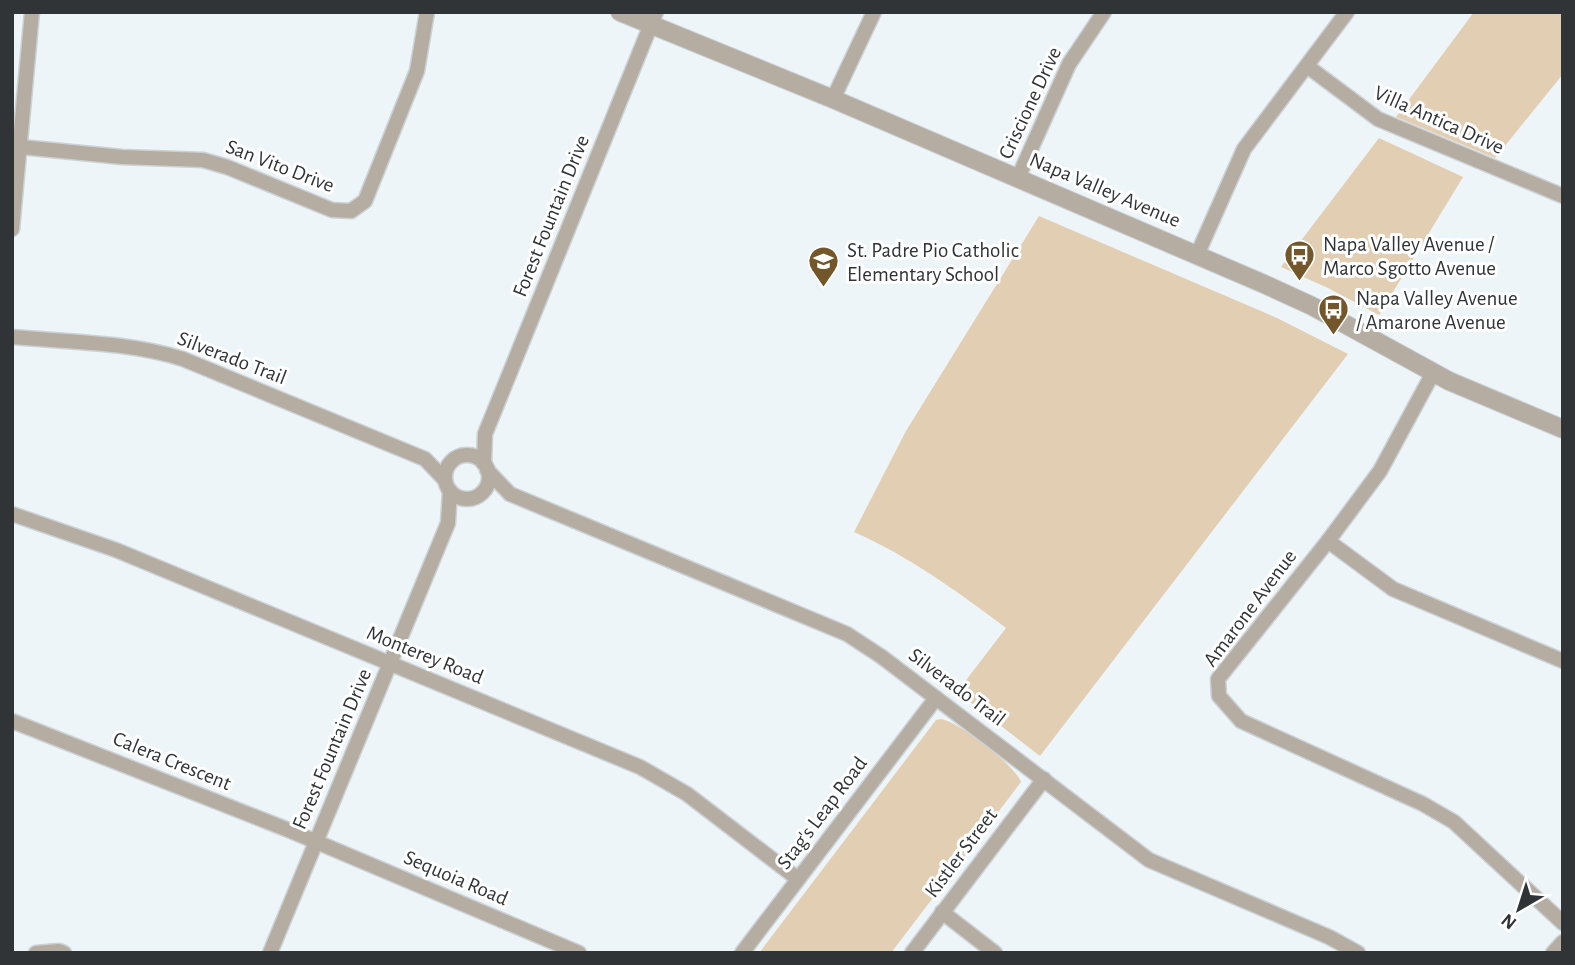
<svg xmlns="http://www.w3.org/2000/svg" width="1575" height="965" font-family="'Alegreya Sans',sans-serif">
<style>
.green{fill:#e2ceb3}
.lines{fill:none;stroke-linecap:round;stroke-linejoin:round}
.minor-casing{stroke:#cbd2d6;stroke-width:17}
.tertiary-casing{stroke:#cbd2d6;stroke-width:20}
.minor{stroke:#b5ada1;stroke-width:14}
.tertiary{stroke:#b5ada1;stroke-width:18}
.labels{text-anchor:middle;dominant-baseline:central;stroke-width:6;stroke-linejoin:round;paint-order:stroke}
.street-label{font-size:21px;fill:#313436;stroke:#fff}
.poi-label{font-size:21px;fill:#313436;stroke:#fff;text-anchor:start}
</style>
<rect width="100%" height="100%" fill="#edf5f9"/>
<g class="green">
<path d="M1474,12H1563V74L1495,158L1396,117Z"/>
<path d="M1379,138L1463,177L1379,315L1328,288L1281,267Z"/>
<path d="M1039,216L1277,318L1348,354L1040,756L957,692L1006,628C957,591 910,557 854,532L906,431Z"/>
<path d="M941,719C959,722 1015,765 1021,782L891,953H759L936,720Z"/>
</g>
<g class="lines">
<defs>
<g id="minor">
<path d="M1307,66L1378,119L1563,196"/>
<path d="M833,99L874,12"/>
<path d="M21,147L122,157L203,160L227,167L332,210L351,211L365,201L417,71L427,12"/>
<path d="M1018,178L1069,64L1104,12"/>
<path d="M12,229L32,12"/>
<path d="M1197,255L1244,149L1347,12"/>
<path d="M12,337C69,342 129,342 183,359L425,459L445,480"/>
<path d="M1433,373L1380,471L1328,541L1218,679L1219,696L1241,721L1423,804L1454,822L1563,923"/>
<circle cx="467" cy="477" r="22"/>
<path d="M484,464L485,434L656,12"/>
<path d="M487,470L510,494L847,634L882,657L1149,860L1329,937L1358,953"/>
<path d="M12,514L116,550L174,574L640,767L687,794L798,879"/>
<path d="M1328,541L1393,589L1563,661"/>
<path d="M12,721L286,829L579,953"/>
<path d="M942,912L995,953"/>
<path d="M36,953L59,951L64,953"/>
<path d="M270,953L448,523L450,491"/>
<path d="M742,953L936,698"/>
<path d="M912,953L1044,779"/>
<path d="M1553,953L1563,942"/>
</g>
<path id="tertiary" d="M620,12L833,99L1264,284L1312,306L1449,381L1563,429"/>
</defs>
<use href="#minor" class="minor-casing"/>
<use href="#tertiary" class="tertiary-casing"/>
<use href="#minor" class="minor"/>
<use href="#tertiary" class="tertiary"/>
</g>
<defs>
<symbol id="bus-pin" viewBox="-11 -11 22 30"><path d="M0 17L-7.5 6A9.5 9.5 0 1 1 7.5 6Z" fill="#735629" stroke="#fff"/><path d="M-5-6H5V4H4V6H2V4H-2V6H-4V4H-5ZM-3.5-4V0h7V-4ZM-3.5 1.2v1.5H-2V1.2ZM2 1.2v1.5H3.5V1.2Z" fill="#fff"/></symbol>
<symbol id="school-pin" viewBox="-11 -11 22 30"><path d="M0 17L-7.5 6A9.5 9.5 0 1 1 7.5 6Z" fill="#735629" stroke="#fff"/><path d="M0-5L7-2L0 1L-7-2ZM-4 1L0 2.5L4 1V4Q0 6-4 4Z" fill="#fff"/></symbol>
</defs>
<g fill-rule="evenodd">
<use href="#bus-pin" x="1282" y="238" width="35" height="47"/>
<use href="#school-pin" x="806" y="244" width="35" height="47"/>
<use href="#bus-pin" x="1316" y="292" width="35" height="47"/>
</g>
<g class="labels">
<g class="street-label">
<text transform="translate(1030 103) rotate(-65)">Criscione Drive</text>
<text transform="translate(1439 120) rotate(24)">Villa Antica Drive</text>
<text transform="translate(280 166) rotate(21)">San Vito Drive</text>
<text transform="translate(1105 190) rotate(23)">Napa Valley Avenue</text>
<text transform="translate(551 216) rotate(-68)">Forest Fountain Drive</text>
<text transform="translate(232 358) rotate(21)">Silverado Trail</text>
<text transform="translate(1250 608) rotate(-53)">Amarone Avenue</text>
<text transform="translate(425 655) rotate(22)">Monterey Road</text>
<text transform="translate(957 687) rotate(37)">Silverado Trail</text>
<text transform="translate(332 749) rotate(-67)">Forest Fountain Drive</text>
<text transform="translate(172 761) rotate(22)">Calera Crescent</text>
<text transform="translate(822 813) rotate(-53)">Stag's Leap Road</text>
<text transform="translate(961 853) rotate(-53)">Kistler Street</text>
<text transform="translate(456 878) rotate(23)">Sequoia Road</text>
</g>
<g class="poi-label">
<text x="1323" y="244">Napa Valley Avenue /<tspan x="1323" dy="24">Marco Sgotto Avenue</tspan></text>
<text x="847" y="250">St. Padre Pio Catholic<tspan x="847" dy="24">Elementary School</tspan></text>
<text x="1356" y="298">Napa Valley Avenue<tspan x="1356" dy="24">/ Amarone Avenue</tspan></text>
</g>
</g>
<rect width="1575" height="965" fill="none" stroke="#313436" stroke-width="28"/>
<g transform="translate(1519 909) rotate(219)" stroke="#ffffff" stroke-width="5" paint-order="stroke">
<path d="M0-5L12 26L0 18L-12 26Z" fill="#313436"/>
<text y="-10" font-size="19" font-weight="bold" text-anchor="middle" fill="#313436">N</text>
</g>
</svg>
